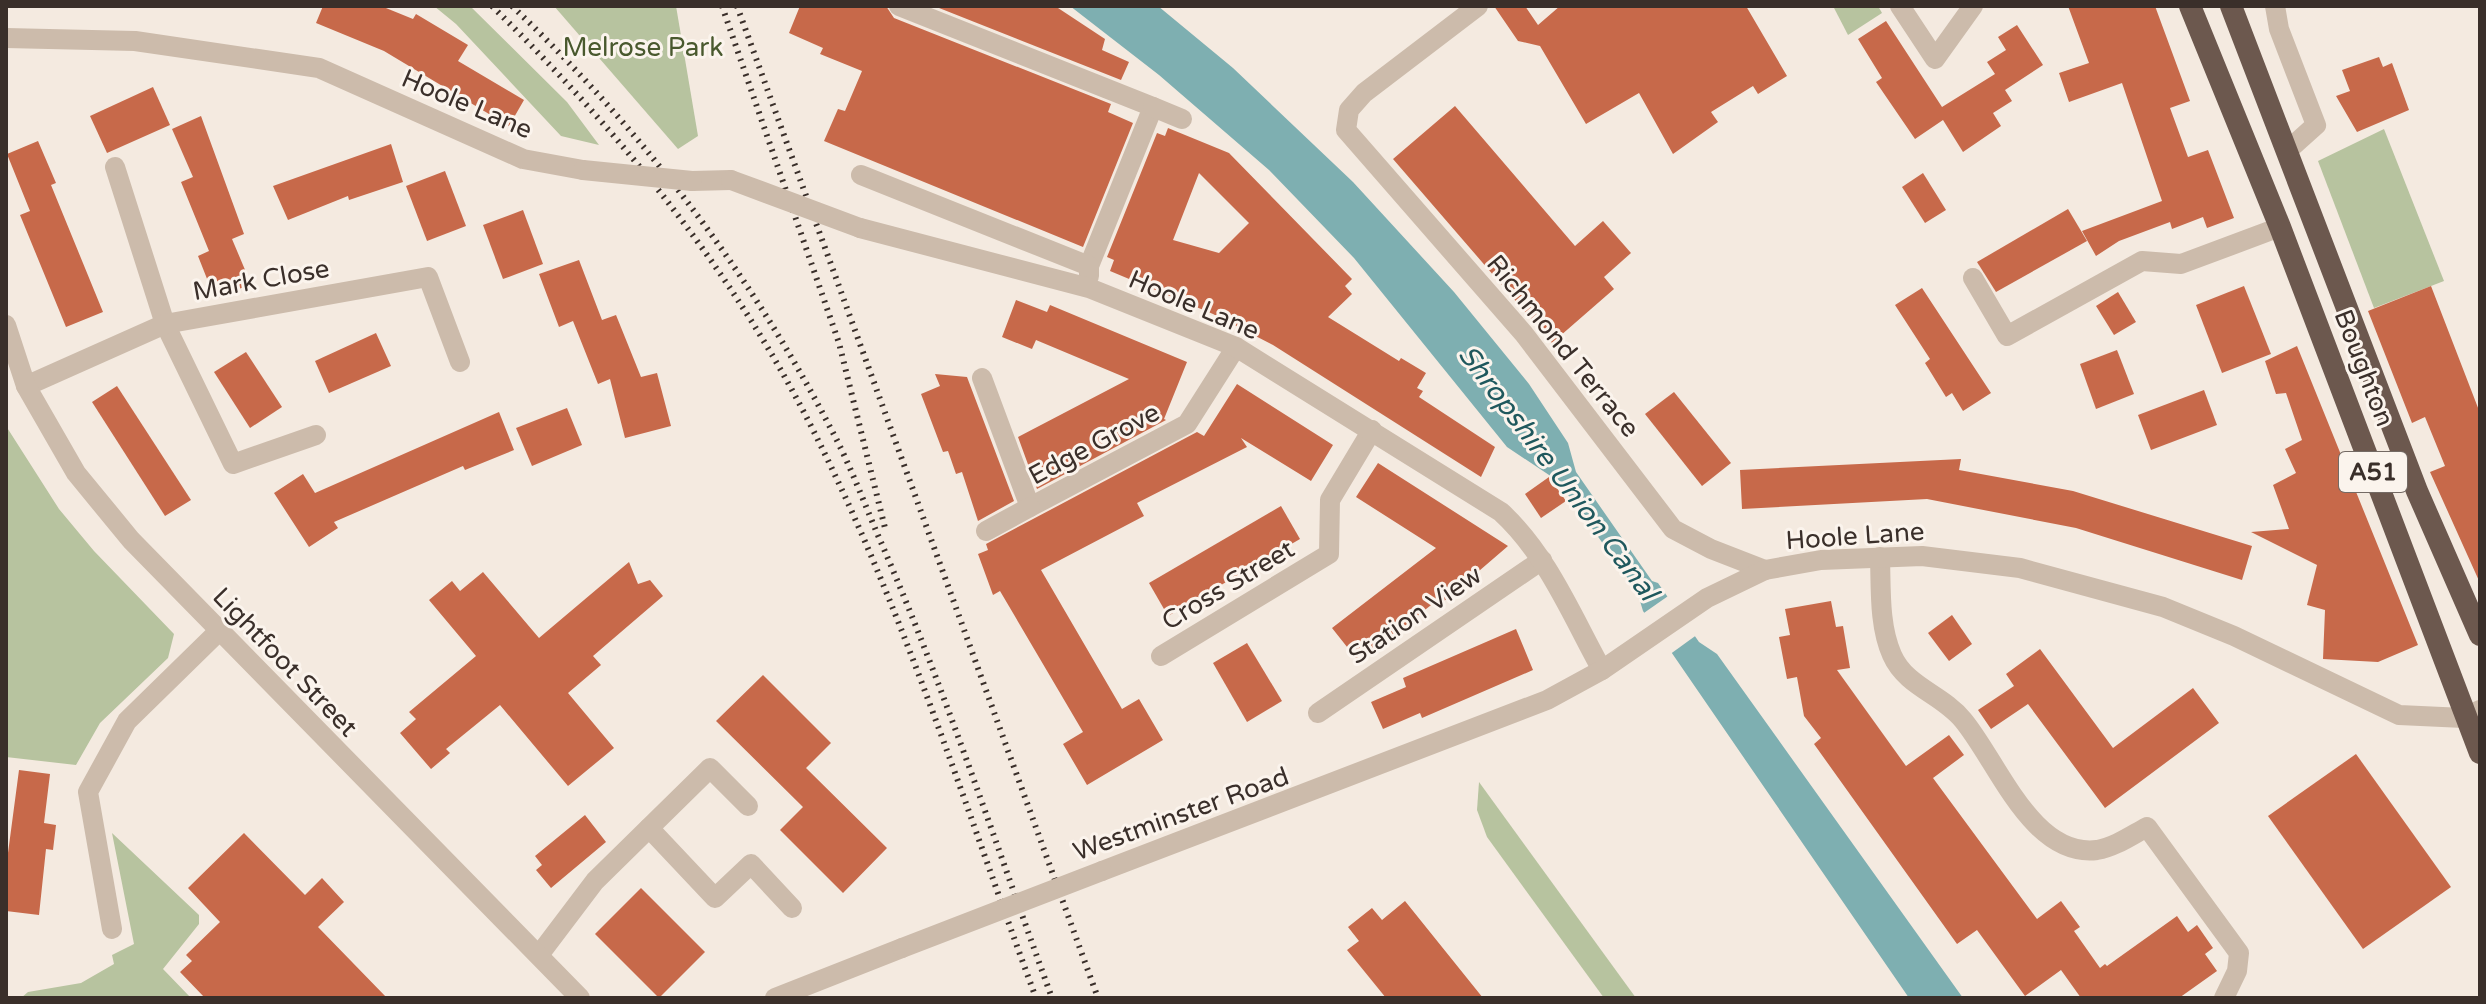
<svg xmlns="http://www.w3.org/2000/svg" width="2486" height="1004" font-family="'Varela Round',sans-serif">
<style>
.green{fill:#b7c39f}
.water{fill:#7eafb1}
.pier{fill:#f4eae0}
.building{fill:#c7694a;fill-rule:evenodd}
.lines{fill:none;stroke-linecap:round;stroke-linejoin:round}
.minor{stroke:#ccbbab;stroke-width:20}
.tertiary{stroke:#ccbbab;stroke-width:20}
.trunk{stroke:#6c584e;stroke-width:22}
.rail{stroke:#3a2f2a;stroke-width:6;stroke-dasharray:2 6;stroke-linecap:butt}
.tertiary-bridge{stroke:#ccbbab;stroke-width:20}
.labels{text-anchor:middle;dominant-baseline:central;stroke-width:6;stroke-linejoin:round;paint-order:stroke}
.shield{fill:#fbf4ed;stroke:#746a64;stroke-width:2}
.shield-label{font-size:24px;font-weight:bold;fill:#3a2f2a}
.park-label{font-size:26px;fill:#49592e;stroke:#fbf4ed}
.street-label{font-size:26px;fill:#3a2f2a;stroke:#fbf4ed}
.water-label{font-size:28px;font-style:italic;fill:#1f585d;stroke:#fbf4ed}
</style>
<rect width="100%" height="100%" fill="#f4eae0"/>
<g class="green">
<path d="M434,6H470L567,102L599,145L561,136L456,24Z"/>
<path d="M554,6H676L698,136L678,149Z"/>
<path d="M1833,6H1878L1882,13L1848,35Z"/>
<path d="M2384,129L2444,281L2374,308L2318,161Z"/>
<path d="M6,426L59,509L94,551L174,634L168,658L100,723L76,765L6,757Z"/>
<path d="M1479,782L1636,998H1604L1487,837L1477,810Z"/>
<path d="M112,833L199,915V924L163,969L191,998H21L28,992L81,983L114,964L112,955L134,944Z"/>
</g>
<path class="water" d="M1070,6H1158L1233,68L1353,182L1454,292L1529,384L1568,443L1576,472L1652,581L1658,583L1699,642L1717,654L1963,998H1909L1643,611L1637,591L1558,481L1507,447L1354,258L1269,170L1159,75Z"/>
<path class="pier" d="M1671,594L1698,634L1669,655L1641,615Z"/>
<g class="building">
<path d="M323,6H381L413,19L416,14L468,45L458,61L524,100L509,126L384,51L316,23Z"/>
<path d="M800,6H886L894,18L1111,104L1108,112L1133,123L1083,247L824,141L838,109L845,111L862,71L820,54L823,48L789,33Z"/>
<path d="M934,6H1055L1105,39L1102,50L1129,62L1121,80Z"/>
<path d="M1494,6H1525L1538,25L1560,6H1746L1787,76L1758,94L1753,86L1711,112L1718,122L1673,154L1639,93L1586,124L1540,46L1518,41Z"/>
<path d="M2068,6H2155L2190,101L2170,108L2188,157L2208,150L2234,218L2207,228L2203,217L2172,229L2170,222L2119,241L2096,256L2082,231L2162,201L2122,83L2069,102L2059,73L2089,63Z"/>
<path d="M1886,21L1942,107L1995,74L1987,62L2006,50L1998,37L2017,25L2043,65L2005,90L2012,101L1993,113L2001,126L1963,152L1943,120L1915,139L1876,82L1882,78L1858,39Z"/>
<path d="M2379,57L2383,67L2392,63L2409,110L2357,132L2336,96L2350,91L2342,70Z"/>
<path d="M153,87L170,125L107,153L90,116Z"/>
<path d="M1455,106L1575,246L1603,221L1631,253L1604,277L1614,289L1552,343L1393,159Z"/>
<path d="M201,116L244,234L232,239L251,284L215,299L198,256L209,251L181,182L193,177L172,129Z"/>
<path d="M1168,128L1229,153L1352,279L1345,286L1352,294L1328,317L1399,361L1401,358L1426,373L1417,388L1423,391L1419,397L1495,447L1481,477L1273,345L1213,314L1110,271L1114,260L1107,257L1157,133L1165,136ZM1199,173L1249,223L1219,253L1173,240Z"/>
<path d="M38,141L56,183L51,185L103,312L66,327L20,215L30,211L7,154Z"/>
<path d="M391,144L403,182L349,200L348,196L288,220L273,186Z"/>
<path d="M445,171L466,226L427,241L406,186Z"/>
<path d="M1923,173L1946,210L1925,223L1902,187Z"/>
<path d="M2068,209L2087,241L1996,292L1977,262Z"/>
<path d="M523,210L543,264L503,279L483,225Z"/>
<path d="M579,260L602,320L616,315L641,377L657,373L671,426L625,438L610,379L598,384L573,321L559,327L539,274Z"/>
<path d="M2244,286L2271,354L2222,373L2196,305Z"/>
<path d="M2431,286L2480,413V583L2430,472L2445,466L2425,417L2412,423L2368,311Z"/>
<path d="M1922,288L1991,393L1963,411L1952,393L1946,397L1925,363L1930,359L1895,305Z"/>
<path d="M2118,292L2136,322L2114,335L2096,306Z"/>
<path d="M1016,300L1047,312L1050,305L1187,362L1164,419L1166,420L1037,489L1018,437L1129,379L1036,340L1032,349L1002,337Z"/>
<path d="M376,333L391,366L329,393L315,361Z"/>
<path d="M2297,346L2418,645L2378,662L2323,659L2325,610L2307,605L2317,565L2251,532L2289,529L2273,485L2296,473L2285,449L2302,440L2286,393L2276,394L2265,361Z"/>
<path d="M2117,350L2134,394L2096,409L2080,364Z"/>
<path d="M246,352L282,407L250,428L214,372Z"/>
<path d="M935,374L967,377L1014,501L978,521L962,472L956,474L948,451L943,452L921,394L940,386Z"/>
<path d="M1237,384L1333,445L1311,481L1241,438L1247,447L1137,503L1144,516L1041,570L1122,709L1139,699L1163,740L1087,785L1063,744L1083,732L1000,591L993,595L978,554L988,550L986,544L1197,432L1204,436Z"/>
<path d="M117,386L191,500L165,516L92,402Z"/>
<path d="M2204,390L2217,425L2151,450L2138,415Z"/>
<path d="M1674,392L1731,463L1702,486L1645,414Z"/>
<path d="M567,408L582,445L532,466L516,428Z"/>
<path d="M499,412L514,450L465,470L463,466L334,522L338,528L309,547L274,493L303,474L315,493Z"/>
<path d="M1961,459L1959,470L2073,491L2252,546L2242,580L2076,528L1927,499L1742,509L1740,470Z"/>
<path d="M1378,463L1508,546L1443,602L1440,598L1359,662L1332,628L1436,548L1356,497Z"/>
<path d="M1549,477L1566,501L1541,518L1525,494Z"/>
<path d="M1281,506L1300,539L1168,616L1149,583Z"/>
<path d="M629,562L638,584L650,580L663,596L593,656L601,665L568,693L614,748L568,786L500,705L446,749L450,753L431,769L400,733L416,719L409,712L476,656L429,600L452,581L460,591L483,572L539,638Z"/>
<path d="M1831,601L1836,627L1843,626L1850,668L1837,670L1906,766L1949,735L1964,755L1933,778L2037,919L2061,901L2080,927L2074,931L2100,968L2105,964L2107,966L2177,916L2188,932L2197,925L2213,948L2205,954L2217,971L2179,998H2081L2061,970L2025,996L1977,930L1957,944L1814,744L1821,738L1804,716L1797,677L1787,679L1779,637L1790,635L1785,609Z"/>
<path d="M1952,615L1972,644L1949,661L1928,633Z"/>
<path d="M1516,629L1533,670L1422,718L1420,713L1383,729L1371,702L1406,687L1403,678Z"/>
<path d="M1247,643L1282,701L1247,722L1213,663Z"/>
<path d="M2040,649L2113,748L2193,688L2219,723L2105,808L2028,704L1991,729L1978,710L2014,686L2006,674Z"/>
<path d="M763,675L831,743L806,768L887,848L843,893L780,830L803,807L716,721Z"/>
<path d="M2356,754L2451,887L2363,949L2268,816Z"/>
<path d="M19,770L50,774L44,823L56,825L53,850L46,849L39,915L6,911V868Z"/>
<path d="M585,815L606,842L551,888L536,870L542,865L535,856Z"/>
<path d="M244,833L305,895L322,878L344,902L318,927L387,998H205L180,972L192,961L186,955L220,922L188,888Z"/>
<path d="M641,888L705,952L659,998L595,934Z"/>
<path d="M1405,901L1483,998H1386L1347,950L1359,941L1348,927L1372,908L1382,920Z"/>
</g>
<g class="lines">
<g class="minor">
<path d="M899,6L1153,107L1089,266"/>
<path d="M1478,6L1364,93L1349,110L1346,130L1524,334L1673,529L1711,549L1765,570"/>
<path d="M1900,6L1935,59L1973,6"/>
<path d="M2275,6L2279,29L2316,125L2287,151"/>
<path d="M1153,107L1182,119"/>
<path d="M115,167L165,324L233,464L316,435"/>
<path d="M861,175L1089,266V276"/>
<path d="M1973,278L2007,336L2142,261L2181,264L2280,227"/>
<path d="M982,378L1030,507L1187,424L1236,347"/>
<path d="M26,386L165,324L428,277L460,362"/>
<path d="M986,531L1030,507"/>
<path d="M1880,557C1881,589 1879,626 1892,655C1906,687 1942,694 1963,720C1998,762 2032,858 2097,850C2115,847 2132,835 2147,827L2239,953L2237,971L2224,998"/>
<path d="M1161,656L1329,554L1330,500L1372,430"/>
<path d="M1318,713L1542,560"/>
<path d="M649,828L715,898L751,864L792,908"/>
<path d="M112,929L88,792L127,721L218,632"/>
<path d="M539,955L595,881L710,768L748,806"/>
</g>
<g class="tertiary">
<path d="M6,38L135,41L319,68L523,159L583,170"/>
<path d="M692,181L731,180"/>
<path d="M860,228L1089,288L1236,347L1501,512C1547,554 1572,616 1602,670"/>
<path d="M6,325L26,386L76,473L131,540L580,998"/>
<path d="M1102,871L1547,700L1602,670L1707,598L1765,570L1821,560L1922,556L2020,568L2163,607L2234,636L2399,715L2464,718L2480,710"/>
<path d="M775,998L902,948"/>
</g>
<g class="trunk">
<path d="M2190,6L2280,227L2480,753"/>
<path d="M2231,6L2417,491L2480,635"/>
</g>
<g class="rail">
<path d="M492,6C620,132 735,273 815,434C904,611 967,812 1036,998"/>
<path d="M512,6C641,129 749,271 831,429C850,464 864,503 880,540C945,689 996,845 1052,998"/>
<path d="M722,6L839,343L886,532"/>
<path d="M737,6L1098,998"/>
</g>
<g class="tertiary-bridge">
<path d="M583,170L692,181"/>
<path d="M731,180L860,228"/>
<path d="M902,948L1102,871"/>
</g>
</g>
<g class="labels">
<rect class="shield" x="2339" y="452" width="68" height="40" rx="6"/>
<g class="shield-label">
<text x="2373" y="472">A51</text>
</g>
<g class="park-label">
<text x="643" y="47">Melrose Park</text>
</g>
<g class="street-label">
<text transform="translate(467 104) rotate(23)">Hoole Lane</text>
<text transform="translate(261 280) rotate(-10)">Mark Close</text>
<text transform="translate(1194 305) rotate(23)">Hoole Lane</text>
<text transform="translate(1563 346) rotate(51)">Richmond Terrace</text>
<text transform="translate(2364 368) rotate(69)">Boughton</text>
<text transform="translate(1094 444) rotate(-28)">Edge Grove</text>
<text transform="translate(1855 536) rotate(-4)">Hoole Lane</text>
<text transform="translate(1228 585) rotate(-31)">Cross Street</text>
<text transform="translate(1415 615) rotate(-34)">Station View</text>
<text transform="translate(285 662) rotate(46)">Lightfoot Street</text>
<text transform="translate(1181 814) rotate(-20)">Westminster Road</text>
</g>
<g class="water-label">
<text transform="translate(1558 473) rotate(53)">Shropshire Union Canal</text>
</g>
</g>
<rect width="2486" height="1004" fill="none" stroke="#3a2f2a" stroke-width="16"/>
</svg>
